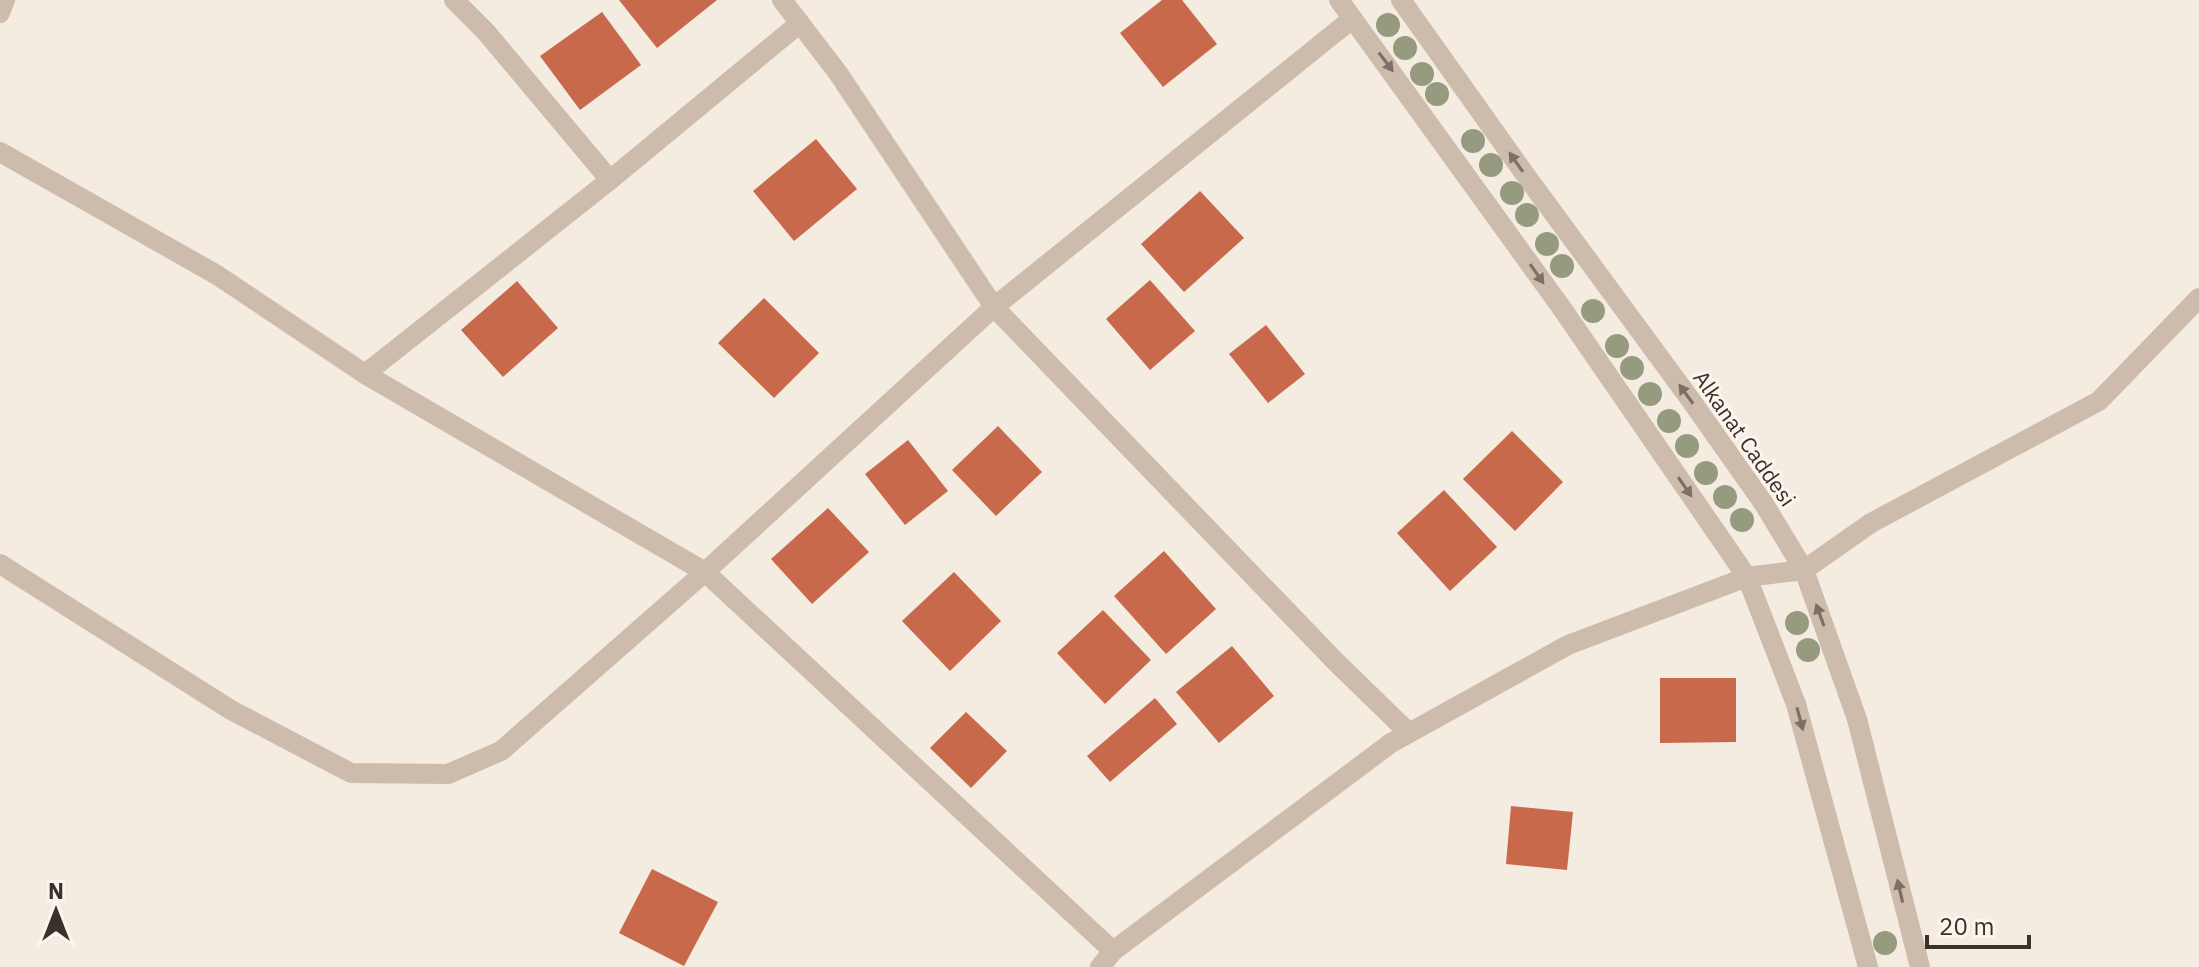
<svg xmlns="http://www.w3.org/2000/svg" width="2199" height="967" font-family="'IBM Plex Sans',sans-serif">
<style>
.building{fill:#c8694b}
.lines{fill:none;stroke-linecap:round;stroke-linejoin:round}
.minor{stroke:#cdbbac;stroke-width:20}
.tertiary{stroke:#cdbbac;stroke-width:20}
.tree{fill:#969b7f}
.oneway{fill:#7d6f65}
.labels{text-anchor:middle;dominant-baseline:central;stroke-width:6;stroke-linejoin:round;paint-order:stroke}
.street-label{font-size:22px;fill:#3b302b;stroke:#fbf5ee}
</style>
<rect width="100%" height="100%" fill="#f4ebe1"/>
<g class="building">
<path d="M619,0H717L657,48Z"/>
<path d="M1162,0H1182L1217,44L1163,87L1120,33Z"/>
<path d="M602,12L641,65L580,110L540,56Z"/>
<path d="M816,139L857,189L794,241L753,191Z"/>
<path d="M1200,191L1244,238L1184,292L1141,244Z"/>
<path d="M1150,280L1195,331L1150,370L1106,319Z"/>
<path d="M517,281L558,328L503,377L461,330Z"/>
<path d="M764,298L819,353L774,398L718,343Z"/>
<path d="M1266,325L1305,374L1268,403L1229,354Z"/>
<path d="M998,426L1042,472L996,516L952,470Z"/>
<path d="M1512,431L1563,482L1515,531L1463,479Z"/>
<path d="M908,440L948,491L905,525L865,474Z"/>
<path d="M1444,490L1497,547L1450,591L1397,533Z"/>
<path d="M828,508L869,552L812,604L771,559Z"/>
<path d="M1164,551L1216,609L1166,654L1114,596Z"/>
<path d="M954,572L1001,621L950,671L902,621Z"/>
<path d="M1103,610L1151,660L1105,704L1057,653Z"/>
<path d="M1232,646L1274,696L1219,743L1176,692Z"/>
<path d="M1660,678H1736V742L1660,743Z"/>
<path d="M1155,698L1177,724L1110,782L1087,756Z"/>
<path d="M966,712L1007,751L971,788L930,748Z"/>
<path d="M1511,806L1573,812L1567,870L1506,864Z"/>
<path d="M652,869L718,902L684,966L619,933Z"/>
</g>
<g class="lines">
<g class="minor">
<path d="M454,0L486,32L610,180"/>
<path d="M782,0L838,73L994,307L1336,662L1409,733"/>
<path d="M0,152L217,275L365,374L705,572L1113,951"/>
<path d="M365,374L610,180L800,23"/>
<path d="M0,564L231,710L351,773L448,774L501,751L705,572L994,307L1352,19"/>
<path d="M1100,967L1113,951L1391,743L1568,645L1747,577L1804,570L1871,523L2099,401L2199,298"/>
</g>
<g class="tertiary">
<path d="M1339,0L1561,307L1747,577L1796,704L1868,967"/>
<path d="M1401,0L1524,173L1690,399L1764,504L1804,570L1857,719L1920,967"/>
<path d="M0,13L5,0"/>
</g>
</g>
<g class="tree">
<circle cx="1388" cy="25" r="12"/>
<circle cx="1405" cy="48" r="12"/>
<circle cx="1422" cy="74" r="12"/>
<circle cx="1437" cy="94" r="12"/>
<circle cx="1473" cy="141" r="12"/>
<circle cx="1491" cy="165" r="12"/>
<circle cx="1512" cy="193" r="12"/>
<circle cx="1527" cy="215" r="12"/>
<circle cx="1547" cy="244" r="12"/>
<circle cx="1562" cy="266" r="12"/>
<circle cx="1593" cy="311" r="12"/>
<circle cx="1617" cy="346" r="12"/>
<circle cx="1632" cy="368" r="12"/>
<circle cx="1650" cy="394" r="12"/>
<circle cx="1669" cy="421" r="12"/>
<circle cx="1687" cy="446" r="12"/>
<circle cx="1706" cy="473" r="12"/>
<circle cx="1725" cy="497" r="12"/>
<circle cx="1742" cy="520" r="12"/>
<circle cx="1797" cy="623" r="12"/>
<circle cx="1808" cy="650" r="12"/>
<circle cx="1885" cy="943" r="12"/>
</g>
<defs><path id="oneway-solid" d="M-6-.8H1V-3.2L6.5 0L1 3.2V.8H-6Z" transform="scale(2)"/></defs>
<g class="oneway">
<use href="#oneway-solid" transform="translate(1386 62) rotate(53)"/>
<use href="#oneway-solid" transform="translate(1516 162) rotate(-125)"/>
<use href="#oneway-solid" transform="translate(1537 274) rotate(55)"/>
<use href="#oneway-solid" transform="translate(1686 394) rotate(-126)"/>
<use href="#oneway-solid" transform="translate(1685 487) rotate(55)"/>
<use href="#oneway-solid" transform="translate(1820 615) rotate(-110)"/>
<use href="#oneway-solid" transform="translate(1800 719) rotate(75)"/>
<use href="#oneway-solid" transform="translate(1900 891) rotate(-103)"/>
</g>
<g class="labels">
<g class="street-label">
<text transform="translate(1745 438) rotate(55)">Alkanat Caddesi</text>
</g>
</g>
<g transform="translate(56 911)" stroke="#fbf5ee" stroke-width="6" paint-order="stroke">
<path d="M0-6L14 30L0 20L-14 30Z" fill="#3b302b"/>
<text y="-12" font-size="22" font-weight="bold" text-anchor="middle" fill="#3b302b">N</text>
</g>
<path d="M1927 935v12h102v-12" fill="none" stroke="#3b302b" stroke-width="4"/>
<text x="1939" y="935" font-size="24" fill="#3b302b" stroke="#fbf5ee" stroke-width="6" paint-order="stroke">20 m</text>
</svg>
